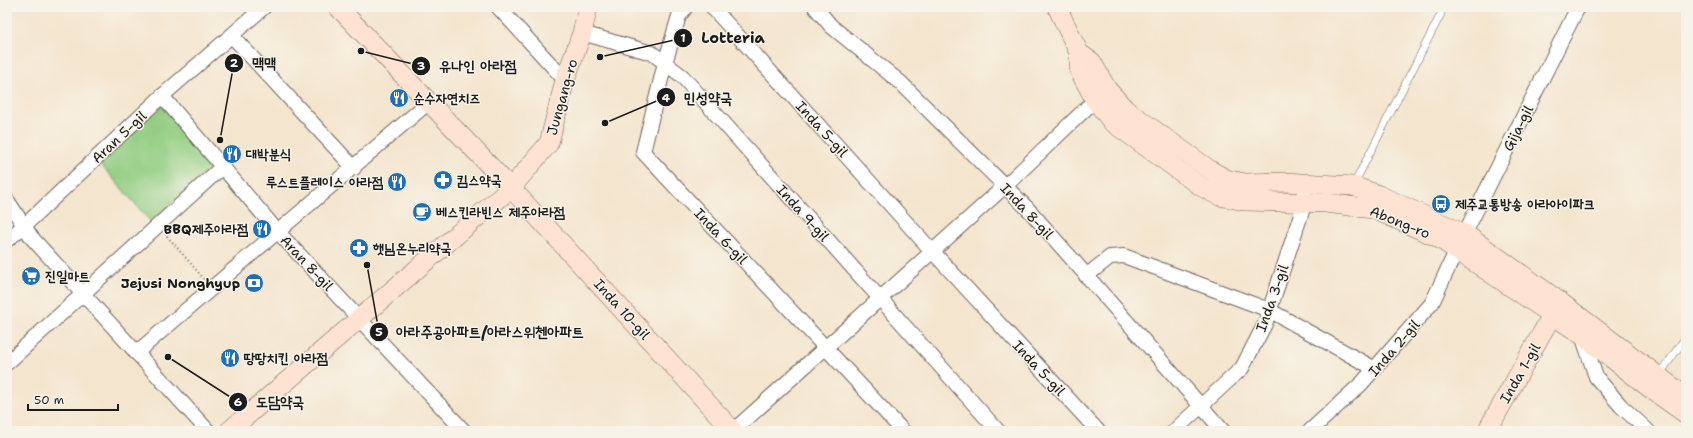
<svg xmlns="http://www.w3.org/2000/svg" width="1693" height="438" font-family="'Shantell Sans','Poor Story',sans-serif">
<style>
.green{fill:#93ce82;stroke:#58754f}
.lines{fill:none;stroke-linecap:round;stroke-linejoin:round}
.lane-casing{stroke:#68625a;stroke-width:8}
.street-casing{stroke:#68625a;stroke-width:16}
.secondary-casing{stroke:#68625a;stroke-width:20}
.path{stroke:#68625a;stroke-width:2;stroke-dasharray:1 3;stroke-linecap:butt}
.lane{stroke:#fff;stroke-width:7}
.street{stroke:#fff;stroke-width:14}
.secondary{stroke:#fee3d2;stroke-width:19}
.labels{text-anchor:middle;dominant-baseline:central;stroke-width:3;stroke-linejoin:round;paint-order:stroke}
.street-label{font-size:14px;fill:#1c1c1c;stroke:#f7f3e8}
.poi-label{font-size:14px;font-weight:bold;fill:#1c1c1c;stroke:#f7f3e8;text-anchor:start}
.leader{fill:none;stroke:#1c1c1c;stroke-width:1.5}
.callout-dot{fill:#1c1c1c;stroke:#f7f3e8;stroke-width:1.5}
.mark-label{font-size:12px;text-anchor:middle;font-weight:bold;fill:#fff}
.callout-label{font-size:15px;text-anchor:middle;font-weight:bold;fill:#1c1c1c;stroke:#f7f3e8;stroke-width:3;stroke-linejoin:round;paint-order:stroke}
</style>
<rect width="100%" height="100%" fill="#f7f3e8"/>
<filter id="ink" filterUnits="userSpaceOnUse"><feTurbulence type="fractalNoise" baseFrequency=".025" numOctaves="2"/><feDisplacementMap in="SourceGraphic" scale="8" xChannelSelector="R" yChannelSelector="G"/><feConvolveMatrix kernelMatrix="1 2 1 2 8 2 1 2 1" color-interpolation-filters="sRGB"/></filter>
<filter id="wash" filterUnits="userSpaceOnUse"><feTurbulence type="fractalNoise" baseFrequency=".012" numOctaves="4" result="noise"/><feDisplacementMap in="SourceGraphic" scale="16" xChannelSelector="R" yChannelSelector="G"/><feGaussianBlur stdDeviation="0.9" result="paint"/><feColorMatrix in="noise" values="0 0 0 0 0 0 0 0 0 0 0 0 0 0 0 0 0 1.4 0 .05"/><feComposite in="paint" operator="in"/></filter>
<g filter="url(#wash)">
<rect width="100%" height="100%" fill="#f4e5ce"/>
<path class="green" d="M166,101L216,163L151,222L101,165Z"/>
</g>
<g filter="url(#ink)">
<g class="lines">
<defs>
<g id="lane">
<path d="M1353,186L1441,14V7"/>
<path d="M1659,375L1686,337"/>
</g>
<g id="street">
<path d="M498,7L565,80"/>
<path d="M686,7L679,16L665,63L643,152L903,431"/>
<path d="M712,7L932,251L1098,431"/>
<path d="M815,7L831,26L901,83L1029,210L1223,431"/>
<path d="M582,33L652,53L682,76L998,431"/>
<path d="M232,36L354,168"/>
<path d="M162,96L278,232L464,431"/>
<path d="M7,200L32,238L208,431"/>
<path d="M7,240L24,226L162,96L264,7"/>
<path d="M1086,276L1110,257L1124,256L1269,310L1375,369"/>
<path d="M1582,335L1596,377L1621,406L1648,431"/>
<path d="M136,353L429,102"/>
<path d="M7,363L222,167"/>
<path d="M733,431L1005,186L1095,100"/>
<path d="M1174,431L1242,368L1265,324L1305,202L1304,193"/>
<path d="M1310,431L1362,383L1432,303L1457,249L1578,7"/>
</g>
<g id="secondary">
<path d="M338,7L511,188L733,431"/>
<path d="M1057,7L1079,53V70L1095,100L1112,122L1200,186L1219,196L1244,201L1326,203L1373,209L1437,237L1582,335L1651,389L1686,414"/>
<path d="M1079,53L1092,62L1107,89L1125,109L1210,170L1226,179L1245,183L1284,182L1353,186L1379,195L1445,225L1465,234L1559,301L1686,397"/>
<path d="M229,431L511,188L549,143L565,80L582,33L588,7"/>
<path d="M1487,431L1552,315"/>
</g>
</defs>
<use href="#lane" class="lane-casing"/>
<use href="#street" class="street-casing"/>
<use href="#secondary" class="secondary-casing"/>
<path class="path" d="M167,236L204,279"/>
<use href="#lane" class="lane"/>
<use href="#street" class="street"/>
<use href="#secondary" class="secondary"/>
</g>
</g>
<defs>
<symbol id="restaurant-disc" viewBox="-11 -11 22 22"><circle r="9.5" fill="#1f6fb2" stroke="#f7f3e8"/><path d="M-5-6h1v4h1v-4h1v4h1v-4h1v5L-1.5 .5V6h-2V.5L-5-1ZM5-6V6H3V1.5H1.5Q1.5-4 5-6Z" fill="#fff"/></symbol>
<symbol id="pharmacy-disc" viewBox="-11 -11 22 22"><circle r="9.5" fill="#1f6fb2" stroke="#f7f3e8"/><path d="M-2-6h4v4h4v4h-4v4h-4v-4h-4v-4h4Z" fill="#fff"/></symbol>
<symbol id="bus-disc" viewBox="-11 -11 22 22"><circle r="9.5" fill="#1f6fb2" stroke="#f7f3e8"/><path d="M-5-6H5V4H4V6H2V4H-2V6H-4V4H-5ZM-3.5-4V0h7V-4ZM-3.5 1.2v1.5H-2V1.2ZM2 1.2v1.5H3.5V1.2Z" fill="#fff"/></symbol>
<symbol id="cafe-disc" viewBox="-11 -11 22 22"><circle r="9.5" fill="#1f6fb2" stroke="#f7f3e8"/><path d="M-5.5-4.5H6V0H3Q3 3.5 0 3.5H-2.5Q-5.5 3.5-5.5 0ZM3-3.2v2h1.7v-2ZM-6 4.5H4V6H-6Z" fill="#fff"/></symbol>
<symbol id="supermarket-disc" viewBox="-11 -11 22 22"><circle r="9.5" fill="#1f6fb2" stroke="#f7f3e8"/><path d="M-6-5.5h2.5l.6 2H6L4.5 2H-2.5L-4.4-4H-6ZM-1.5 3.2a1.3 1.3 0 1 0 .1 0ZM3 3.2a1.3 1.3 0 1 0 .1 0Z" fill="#fff"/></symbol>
<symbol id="bank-disc" viewBox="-11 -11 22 22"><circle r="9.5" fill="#1f6fb2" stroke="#f7f3e8"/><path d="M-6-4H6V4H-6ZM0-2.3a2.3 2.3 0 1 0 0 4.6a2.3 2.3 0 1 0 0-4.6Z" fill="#fff"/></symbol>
</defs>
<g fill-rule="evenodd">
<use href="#restaurant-disc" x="388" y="87" width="22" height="22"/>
<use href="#restaurant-disc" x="221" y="143" width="22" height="22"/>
<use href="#pharmacy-disc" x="432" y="169" width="22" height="22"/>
<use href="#restaurant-disc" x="386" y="171" width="22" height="22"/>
<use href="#bus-disc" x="1430" y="193" width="22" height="22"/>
<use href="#cafe-disc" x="411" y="201" width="22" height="22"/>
<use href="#restaurant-disc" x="251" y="218" width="22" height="22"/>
<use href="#pharmacy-disc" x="348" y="237" width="22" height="22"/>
<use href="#supermarket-disc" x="20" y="265" width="22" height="22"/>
<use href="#bank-disc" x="243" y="272" width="22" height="22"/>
<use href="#restaurant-disc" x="219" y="347" width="22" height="22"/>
</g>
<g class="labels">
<g class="street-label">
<text transform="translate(562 97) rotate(-74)">Jungang-ro</text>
<text transform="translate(1518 128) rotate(-63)">Gija-gil</text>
<text transform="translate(822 129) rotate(48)">Inda 5-gil</text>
<text transform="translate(119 137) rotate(-43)">Aran 5-gil</text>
<text transform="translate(1027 211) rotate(47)">Inda 8-gil</text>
<text transform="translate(803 213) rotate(48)">Inda 9-gil</text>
<text transform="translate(1400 222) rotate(22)">Abong-ro</text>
<text transform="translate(721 236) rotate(47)">Inda 6-gil</text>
<text transform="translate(307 263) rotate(47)">Aran 8-gil</text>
<text transform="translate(1272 298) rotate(-70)">Inda 3-gil</text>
<text transform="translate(622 309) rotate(48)">Inda 10-gil</text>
<text transform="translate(1394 348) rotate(-49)">Inda 2-gil</text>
<text transform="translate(1039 368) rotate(47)">Inda 5-gil</text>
<text transform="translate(1520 373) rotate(-60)">Inda 1-gil</text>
</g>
<g class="poi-label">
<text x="413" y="98">순수자연치즈</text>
<text x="246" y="154">대박분식</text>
<text x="457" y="180">킴스약국</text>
<text x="383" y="182" text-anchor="end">루스트플레이스 아라점</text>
<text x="1455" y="204">제주교통방송 아라아이파크</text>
<text x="436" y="212">베스킨라빈스 제주아라점</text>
<text x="248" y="229" text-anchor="end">BBQ제주아라점</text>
<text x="373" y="248">햇님온누리약국</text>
<text x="45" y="276">진일마트</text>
<text x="240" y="283" text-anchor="end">Jejusi Nonghyup</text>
<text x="244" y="358">땅땅치킨 아라점</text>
</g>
</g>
<path class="leader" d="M600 57L683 38M220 140L234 63M361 51L421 66M605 123L666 97M367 265L379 332M168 357L238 402"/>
<g class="callout-dot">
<circle cx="600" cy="57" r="4"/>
<circle cx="220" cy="140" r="4"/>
<circle cx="361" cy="51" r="4"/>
<circle cx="605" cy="123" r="4"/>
<circle cx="367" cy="265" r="4"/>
<circle cx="168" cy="357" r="4"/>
<circle cx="683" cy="38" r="10"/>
<circle cx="234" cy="63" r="10"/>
<circle cx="421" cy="66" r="10"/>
<circle cx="666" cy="97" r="10"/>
<circle cx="379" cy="332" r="10"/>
<circle cx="238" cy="402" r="10"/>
</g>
<g class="mark-label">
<text x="683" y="42">1</text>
<text x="234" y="67">2</text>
<text x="421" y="70">3</text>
<text x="666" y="102">4</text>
<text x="379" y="336">5</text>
<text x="238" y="406">6</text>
</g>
<g class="callout-label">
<text x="733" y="43">Lotteria</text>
<text x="264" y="68">맥맥</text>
<text x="478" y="71">유나인 아라점</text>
<text x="708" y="103">민성약국</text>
<text x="490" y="337">아라주공아파트/아라스위첸아파트</text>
<text x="280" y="407">도담약국</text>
</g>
<rect width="1693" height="438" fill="none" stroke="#f7f3e8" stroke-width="24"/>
<path d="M28 404v6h90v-6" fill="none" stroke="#1c1c1c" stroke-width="2"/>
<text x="34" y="404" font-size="12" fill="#1c1c1c" stroke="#f7f3e8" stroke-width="3" paint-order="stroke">50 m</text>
</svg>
